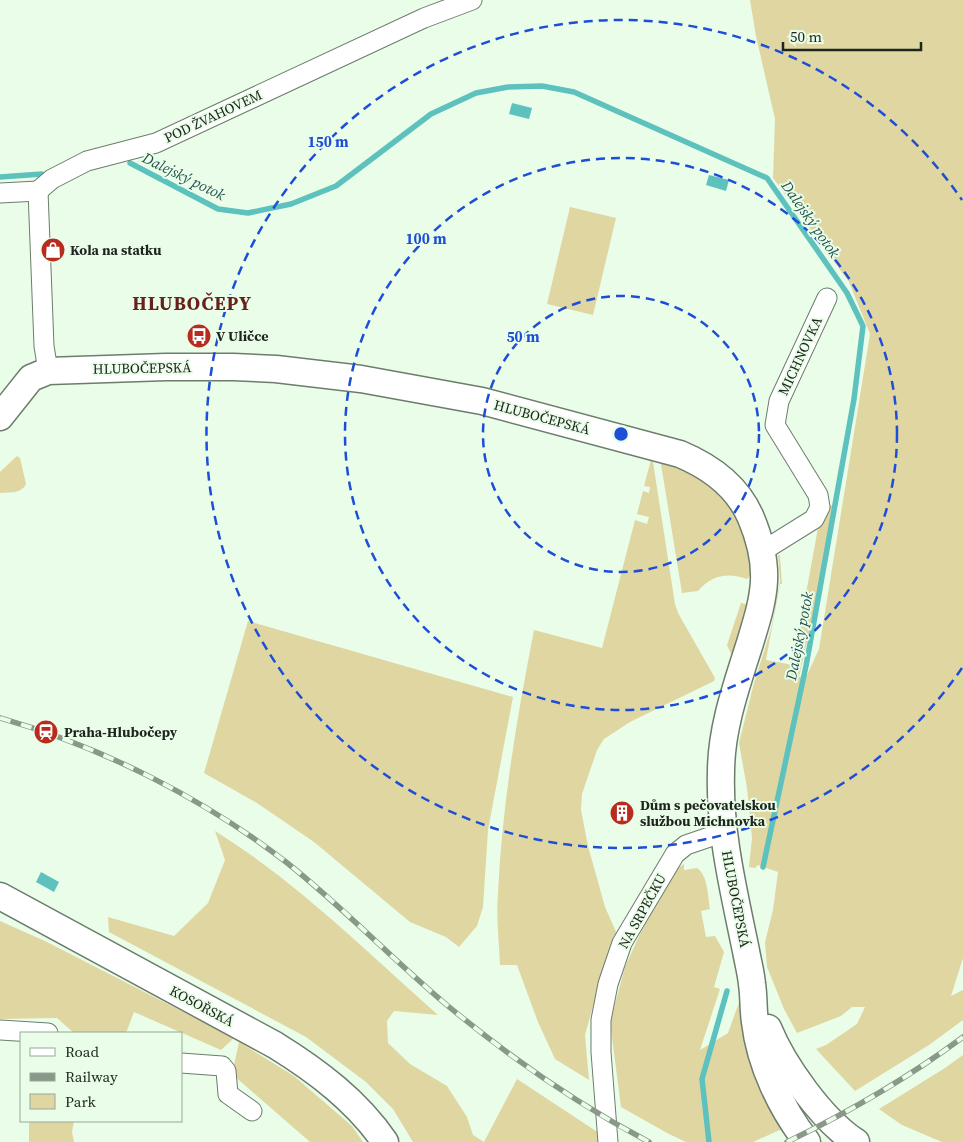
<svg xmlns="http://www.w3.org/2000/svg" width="963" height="1142" font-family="'Source Serif 4',serif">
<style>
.green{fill:#e0d6a2}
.water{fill:#5dc2bd}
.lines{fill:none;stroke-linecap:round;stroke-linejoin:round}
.stream{stroke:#5dc2bd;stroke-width:5.5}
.street-casing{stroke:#6c7d6c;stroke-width:21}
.secondary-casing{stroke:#6c7d6c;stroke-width:29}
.street{stroke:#fff;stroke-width:19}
.secondary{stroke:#fff;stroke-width:26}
.rail-casing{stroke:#8a988a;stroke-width:5.5}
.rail{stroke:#e9fde9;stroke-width:4;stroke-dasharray:11;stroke-linecap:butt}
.ring{fill:none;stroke:#1d4ed8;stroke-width:2.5;stroke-dasharray:9 6}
.labels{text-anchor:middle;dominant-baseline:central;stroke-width:4;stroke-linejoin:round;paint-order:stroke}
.street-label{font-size:14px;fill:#1e251e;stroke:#e9fde9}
.poi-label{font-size:14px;font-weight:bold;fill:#1e251e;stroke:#e9fde9;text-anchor:start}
.water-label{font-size:15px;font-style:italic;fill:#24514f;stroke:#e9fde9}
.district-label{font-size:19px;font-weight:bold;letter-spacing:1px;fill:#66221a;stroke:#e9fde9}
.centre{fill:#1d4ed8;stroke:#e9fde9;stroke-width:2.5}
.ring-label{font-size:15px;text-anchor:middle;font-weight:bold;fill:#1d4ed8;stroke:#e9fde9;stroke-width:4;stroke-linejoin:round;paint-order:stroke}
</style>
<rect width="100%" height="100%" fill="#e9fde9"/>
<g class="green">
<path d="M750,0H963V958L951,996L963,990V1020L929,1045L855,1091L816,1049L826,1045L857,1024L865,1007H852L841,1016L797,1033L784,1009L767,967L765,942L773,910L778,872L758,865L755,868L749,867L752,838L747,788L739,743L754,683L771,629L780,581L778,554L780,556L782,584H780L766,660L793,665L796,650H802L804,638L798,637L818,528L826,518L827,505L835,506L826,558L799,677L807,675L819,649L870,334L849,282L773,178L775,119L756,36Z"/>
<path d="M570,207L616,218L593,315L547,304Z"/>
<path d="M17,456L20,458L26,484C21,494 10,492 0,493V472Z"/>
<path d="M660,458L712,484L729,503L747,538L752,574L747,579C728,572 711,575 698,591L682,593Z"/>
<path d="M651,460L653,462L675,604L678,613L715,678L714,681L630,722L604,739L597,750L582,794L581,810L588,846L605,907L617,934L600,981L585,1035L589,1080L555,1059L538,1022L517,965H500C499,941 496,917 498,893C502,805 517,717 534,630L602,648L635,520L647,524L649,517L637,514L643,491L649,493L650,487L644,486Z"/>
<path d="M741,603L749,605L736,656L731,654L727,645Z"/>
<path d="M248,621L513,697L488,830L483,907L477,926L459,947L446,937L410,922L314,842L257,803L204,773Z"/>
<path d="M215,831C297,882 366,951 438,1015L394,1011L387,1021L388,1043L410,1064L447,1086L467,1117L473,1135L484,1142L517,1079L599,1133L600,1142H413L393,1109L366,1082L306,1037L109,932L108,917L174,936L208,903L225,860Z"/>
<path d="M684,864V870L697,868C708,875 708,897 710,909L701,911L706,937L715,936L724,952L714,987L720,989L700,1050L728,1033L741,997L782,1129L753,1142H686L669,1134L621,1107L610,1022L625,967L639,936L672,872Z"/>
<path d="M0,921L47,942L234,1038L221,1050L134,1012L126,1033H74L57,1018L0,1019Z"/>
<path d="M239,1042L294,1076L352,1126L363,1142H310L232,1074Z"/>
<path d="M963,1055V1142H942L902,1125L879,1109L945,1068Z"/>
<path d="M29,1121H74L72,1132L74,1142H29Z"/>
</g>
<g class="water">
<path d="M512,103L532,108L529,119L509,114Z"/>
<path d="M709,175L729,180L726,191L706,185Z"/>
<path d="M41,872L59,882L54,892L36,882Z"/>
</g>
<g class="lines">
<g class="stream">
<path d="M130,163L218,209L248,213L291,204L336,186L431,114L476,93L508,87L542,86L574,92L767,178L847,293L863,326L854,399L806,666L763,867"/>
<path d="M0,177L42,174"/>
<path d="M709,1142L702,1079L727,991"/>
</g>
<defs>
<g id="street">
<path d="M38,191L52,179L87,161L156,143L424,18L472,0"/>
<path d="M38,191L44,346L48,371"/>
<path d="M0,193L38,191"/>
<path d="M761,552L814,519L820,507L818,495L775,425L779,401L827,298"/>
<path d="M0,1030L48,1033"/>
<path d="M181,1063L222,1066L226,1071L228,1094L252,1111"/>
<path d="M608,1142L601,1052V1020L608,984L622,943L675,854L686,845L724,832"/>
</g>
<g id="secondary">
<path d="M0,417L31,378L48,371L166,367H233L276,369L361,379L482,401L680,454C711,467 738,487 751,518C759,537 765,560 764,581C763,602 756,623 750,643C737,684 721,728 721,772C719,832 734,892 746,951C748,962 751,973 752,984C754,997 753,1009 755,1022C760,1065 781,1108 807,1142"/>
<path d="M0,896L275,1045C317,1071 357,1101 385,1142"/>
<path d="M768,1028C783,1065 822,1120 856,1142"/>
</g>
</defs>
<use href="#street" class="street-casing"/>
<use href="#secondary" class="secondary-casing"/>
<use href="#street" class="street"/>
<use href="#secondary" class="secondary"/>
<defs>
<g id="rail">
<path d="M0,718C102,747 203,798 286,862C343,907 393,960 448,1006C511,1058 577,1104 649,1142"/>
<path d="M787,1142C849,1112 908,1078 963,1037"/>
</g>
</defs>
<use href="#rail" class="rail-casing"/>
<use href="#rail" class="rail"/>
</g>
<g class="ring">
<circle cx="621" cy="434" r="138"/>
<circle cx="621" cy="434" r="276"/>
<path d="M962 668A414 414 0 1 1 962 200"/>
</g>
<defs>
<symbol id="shop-disc" viewBox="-11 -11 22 22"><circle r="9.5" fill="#b82b1f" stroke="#e9fde9"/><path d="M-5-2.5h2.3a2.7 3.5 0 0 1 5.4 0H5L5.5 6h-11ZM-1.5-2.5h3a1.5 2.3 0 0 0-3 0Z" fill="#fff"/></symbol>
<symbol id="bus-disc" viewBox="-11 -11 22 22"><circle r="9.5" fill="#b82b1f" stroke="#e9fde9"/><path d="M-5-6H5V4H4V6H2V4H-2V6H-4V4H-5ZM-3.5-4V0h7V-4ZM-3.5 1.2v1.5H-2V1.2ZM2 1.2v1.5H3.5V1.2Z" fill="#fff"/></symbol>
<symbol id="station-disc" viewBox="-11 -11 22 22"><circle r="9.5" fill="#b82b1f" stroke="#e9fde9"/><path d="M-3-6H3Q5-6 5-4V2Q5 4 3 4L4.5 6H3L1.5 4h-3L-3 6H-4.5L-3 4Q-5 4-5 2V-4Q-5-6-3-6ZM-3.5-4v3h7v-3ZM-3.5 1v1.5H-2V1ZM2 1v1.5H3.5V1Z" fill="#fff"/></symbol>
<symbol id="building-disc" viewBox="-11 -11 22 22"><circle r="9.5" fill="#b82b1f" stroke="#e9fde9"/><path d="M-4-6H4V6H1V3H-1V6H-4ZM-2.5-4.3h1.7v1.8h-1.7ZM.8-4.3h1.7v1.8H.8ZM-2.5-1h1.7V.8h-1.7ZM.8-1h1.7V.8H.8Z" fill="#fff"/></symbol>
</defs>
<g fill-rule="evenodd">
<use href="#shop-disc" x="39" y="236" width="28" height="28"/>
<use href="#bus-disc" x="185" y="322" width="28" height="28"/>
<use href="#station-disc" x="32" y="718" width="28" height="28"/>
<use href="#building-disc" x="608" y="799" width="28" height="28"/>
</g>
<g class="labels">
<g class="street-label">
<text transform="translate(213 116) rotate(-25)">POD ŽVAHOVEM</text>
<text transform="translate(800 356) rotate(-65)">MICHNOVKA</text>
<text transform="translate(142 368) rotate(-1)">HLUBOČEPSKÁ</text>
<text transform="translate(542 417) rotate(15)">HLUBOČEPSKÁ</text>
<text transform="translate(736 899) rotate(79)">HLUBOČEPSKÁ</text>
<text transform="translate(642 911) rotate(-61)">NA SRPEČKU</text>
<text transform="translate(202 1006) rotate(28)">KOSOŘSKÁ</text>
</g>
<g class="poi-label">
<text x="70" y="250">Kola na statku</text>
<text x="216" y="336">V Uličce</text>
<text x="64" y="732">Praha-Hlubočepy</text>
<text x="640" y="805">Dům s pečovatelskou<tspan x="640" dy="16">službou Michnovka</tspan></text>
</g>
<g class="water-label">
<text transform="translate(184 176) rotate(26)">Dalejský potok</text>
<text transform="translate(811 219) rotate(55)">Dalejský potok</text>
<text transform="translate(799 636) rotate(-79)">Dalejský potok</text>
</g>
<g class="district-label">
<text x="192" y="303">HLUBOČEPY</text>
</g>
</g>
<circle cx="621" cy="434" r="8" class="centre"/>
<g class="ring-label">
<text x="328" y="147">150 m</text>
<text x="426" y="244">100 m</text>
<text x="523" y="342">50 m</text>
</g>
<rect x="20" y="1032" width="162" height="90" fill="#e9fde9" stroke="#98a798"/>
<rect x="30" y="1048" width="25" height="8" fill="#ffffff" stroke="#98a798"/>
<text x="65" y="1057" font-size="15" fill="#1e251e">Road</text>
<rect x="30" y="1073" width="25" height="8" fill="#8a988a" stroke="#98a798"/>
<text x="65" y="1082" font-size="15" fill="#1e251e">Railway</text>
<rect x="30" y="1094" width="25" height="15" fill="#e0d6a2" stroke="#98a798"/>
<text x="65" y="1107" font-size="15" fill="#1e251e">Park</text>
<path d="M783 42v8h138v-8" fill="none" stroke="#1e251e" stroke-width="2.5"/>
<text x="790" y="42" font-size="15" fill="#1e251e" stroke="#e9fde9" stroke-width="4" paint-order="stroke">50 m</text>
</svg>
